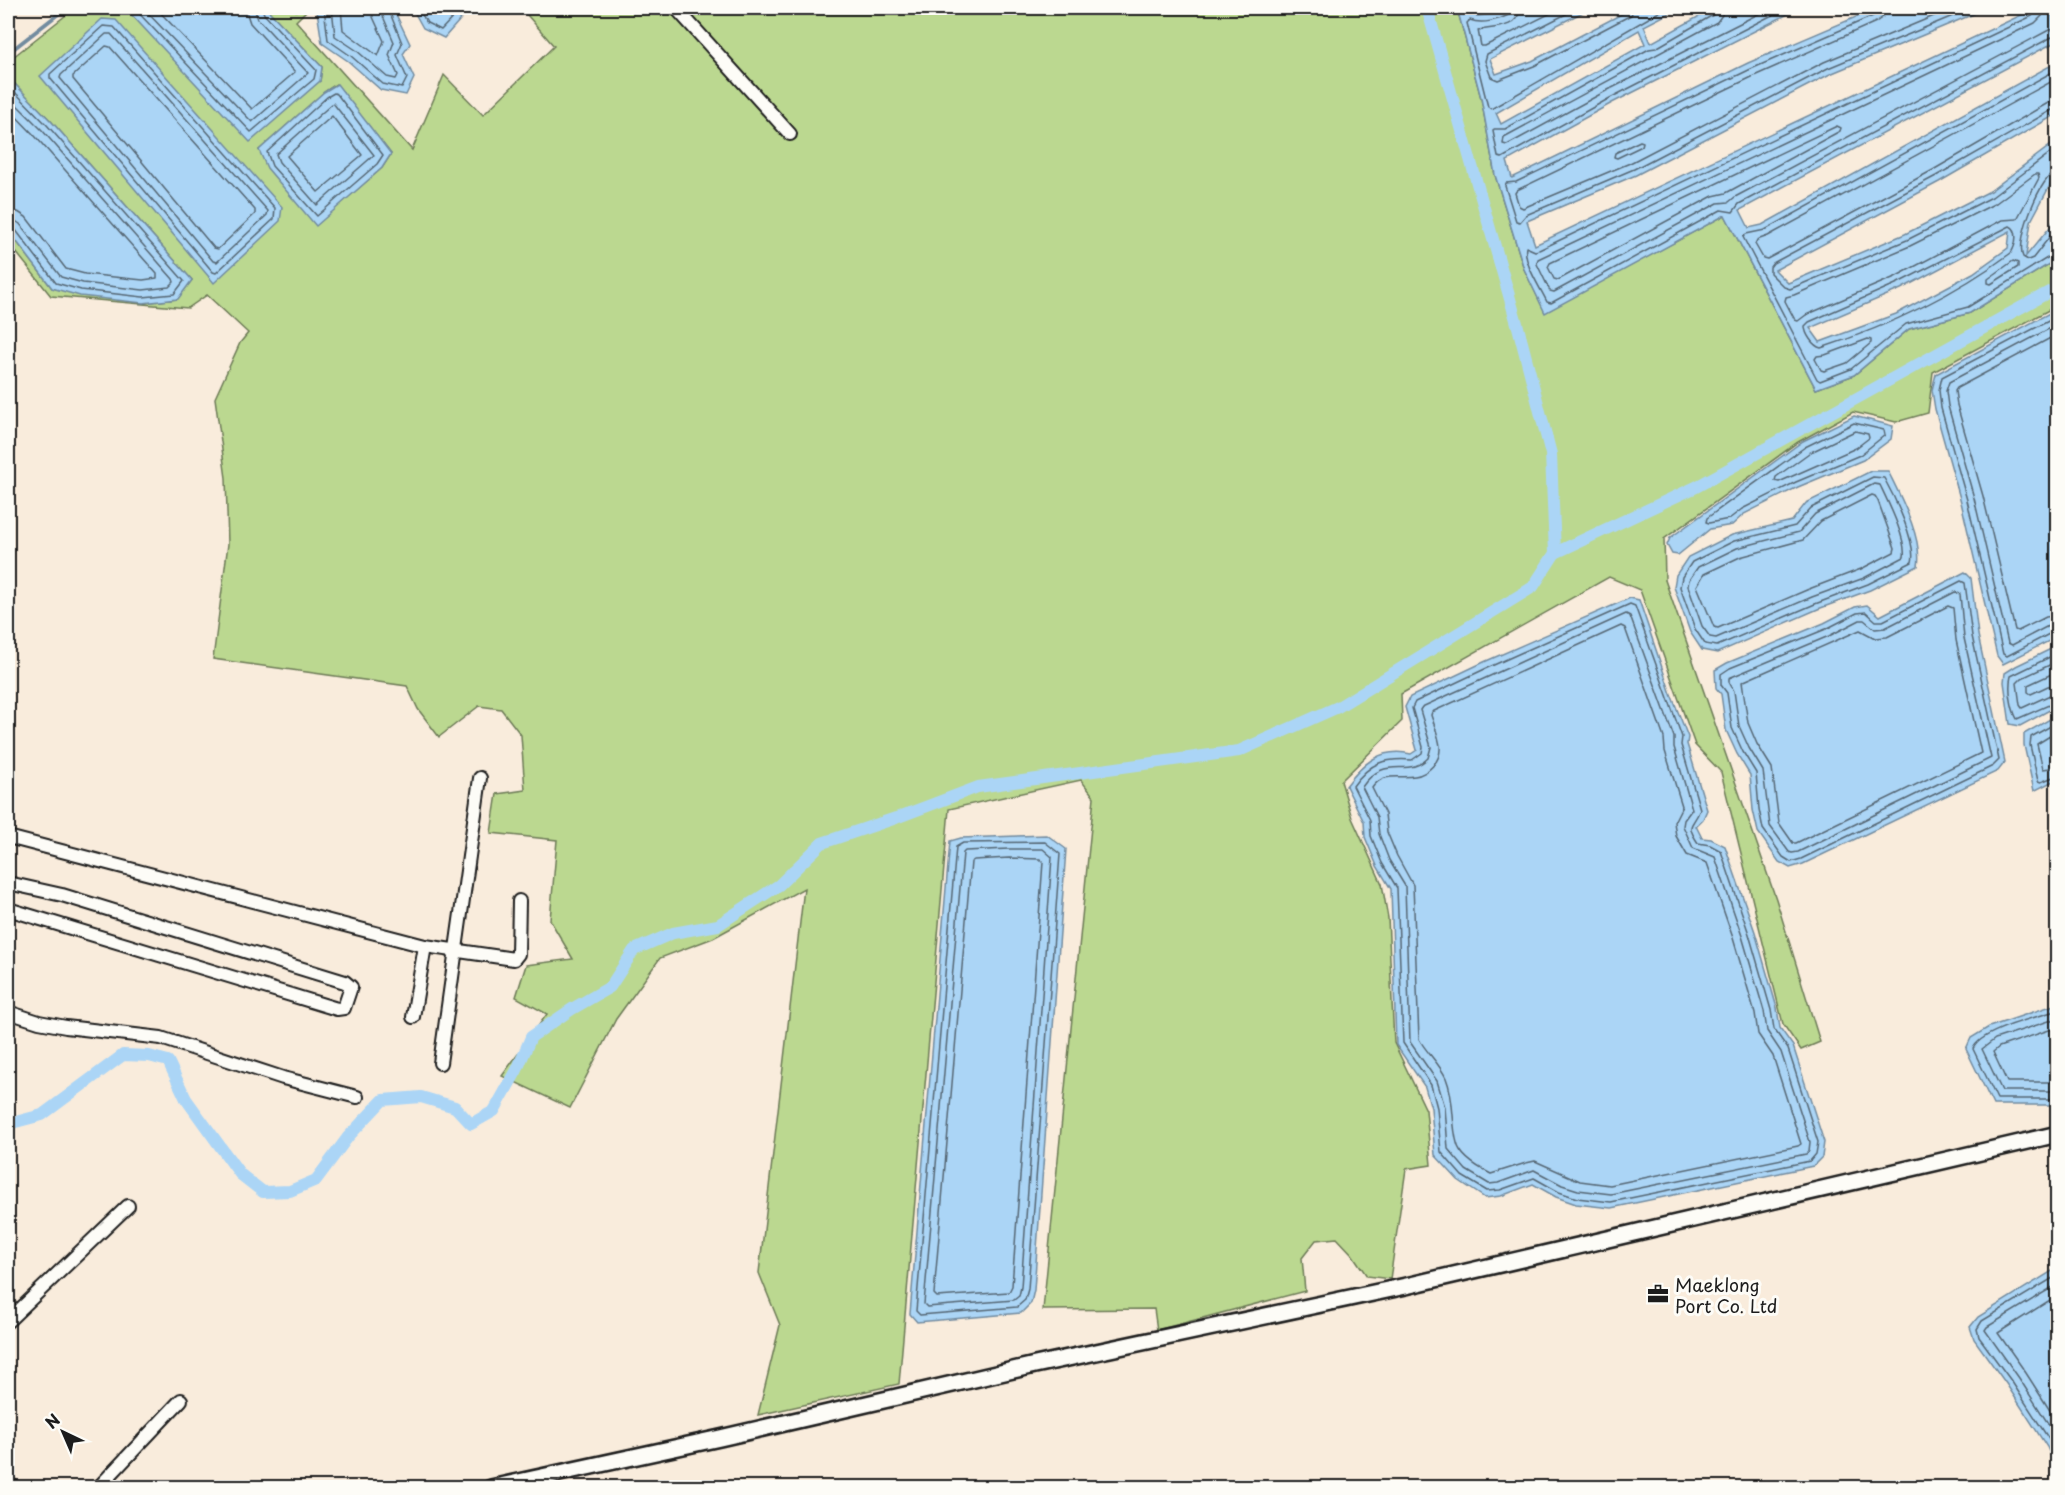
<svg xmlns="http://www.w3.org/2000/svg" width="2065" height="1495" font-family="'Playpen Sans',sans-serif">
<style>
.green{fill:#bbd890;stroke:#6c7a56;stroke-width:1.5;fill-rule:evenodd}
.water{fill:#abd5f6;stroke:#728b9f;stroke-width:1.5;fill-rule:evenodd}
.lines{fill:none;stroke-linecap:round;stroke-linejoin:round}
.shore{stroke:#556673;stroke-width:1.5}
.stream{stroke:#728b9f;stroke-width:4}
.canal{stroke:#abd5f6;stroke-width:12}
.minor-casing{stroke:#1c1c1c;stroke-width:16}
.tertiary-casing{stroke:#1c1c1c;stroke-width:20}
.minor{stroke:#fdfcf7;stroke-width:12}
.tertiary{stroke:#fdfcf7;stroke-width:15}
.labels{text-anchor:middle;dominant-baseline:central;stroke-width:6;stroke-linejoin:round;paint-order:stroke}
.poi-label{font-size:18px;fill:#1c1c1c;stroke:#fdfcf7;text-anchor:start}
</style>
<rect width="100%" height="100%" fill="#f9ecdc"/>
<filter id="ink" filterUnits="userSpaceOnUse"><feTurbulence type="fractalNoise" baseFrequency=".0167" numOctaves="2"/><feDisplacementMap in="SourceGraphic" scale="12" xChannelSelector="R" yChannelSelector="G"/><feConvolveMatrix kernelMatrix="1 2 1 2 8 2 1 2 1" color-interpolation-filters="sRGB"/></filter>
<g filter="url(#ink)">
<path class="green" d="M75,8H127L129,12L320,81L322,67L266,8H292L296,11L300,8H309L296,21L412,150L444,75L483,115L554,46L521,8H1457L1481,98L1495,175L1524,269L1545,312L1725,215L1816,389L1854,375L1909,329L1970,313L2057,259L2058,305L1933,372L1928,413L1896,422L1853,412L1798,442L1664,539L1665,580L1776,899L1820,1042L1801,1050L1783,1024L1721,772L1695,745L1640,590L1609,577L1401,694L1402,721L1341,781L1352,818L1382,884L1388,918L1394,1043L1426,1110L1431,1165L1406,1169L1390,1279L1367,1276L1352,1254L1337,1238L1316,1240L1302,1258L1305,1291L1157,1330L1154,1309L1043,1310L1094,797L1081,780L949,809L899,1384L758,1415L780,1325L759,1273L804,888L713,938L660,958L616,1019L570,1108L502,1076L547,1014L516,997L526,965L573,959L550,920L557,840L491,833L497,794L525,790L521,735L501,709L479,706L439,737L418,709L407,686L213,659L228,544L226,478L215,398L240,343L248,333L207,295L188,308L51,296L8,242V230L52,288L143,303L177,299L192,280L51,121L9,78L8,79V61ZM336,84L391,154L382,168L316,225L259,150L324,92Z"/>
<g class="water">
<path d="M127,8H266L322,67L320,81L250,142L129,12Z"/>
<path d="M320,8H393L410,44L403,54L414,78L406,95L381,90L348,61L322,43L317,11Z"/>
<path d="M412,8H468L467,12L444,38L423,28Z"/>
<path d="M1457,8H1471L1476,16L1498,14L1513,8H1591L1490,59L1496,74L1532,61L1633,8H1679L1644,26L1651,43L1714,8H1800L1612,103L1507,161L1512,178L1748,63L1877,8H1988L1830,74L1636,175L1527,221L1535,245L2036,8H2057V41L1740,210L1749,228L1762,225L2057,62V114L1939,182L1775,270L1788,283L1905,234L1990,191L2051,145L2057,132V176H2055L2031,221L2026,256L2051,226L2057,213V259L1970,313L1909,329L1854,375L1816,389L1725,215L1545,313L1524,269L1495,175L1481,98ZM1639,30L1645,44L1501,124L1496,113ZM2010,231L2008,248L1973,273L1896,314L1820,342L1810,328L1901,289Z"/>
<path d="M102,19L116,20L282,207L280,221L214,283L40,76Z"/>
<path d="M9,78L51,121L192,280L178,299L143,303L80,296L52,288L8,230Z"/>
<path d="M337,84L391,154L382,168L316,226L267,168L259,150L324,92Z"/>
<path d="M2057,309V637L2003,664L1997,656L1961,502L1935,409L1932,390L1936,374Z"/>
<path d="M1854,416L1893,426L1891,439L1863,460L1798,487L1744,514L1732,525L1710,529L1678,555L1672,554L1667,545L1670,538L1803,441Z"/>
<path d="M1871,471H1888C1900,496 1923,538 1918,566L1870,590L1818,609L1717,653L1702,650L1690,632L1674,587L1676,575L1688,557L1732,535L1792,521L1806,503Z"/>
<path d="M1965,572L1971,578L1978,635L2005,762L1998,771L1803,864L1790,868L1779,862L1758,832L1753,810L1750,775L1737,754L1726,730L1721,694L1716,688L1715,670L1727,663L1824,623L1855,607L1867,605L1880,616Z"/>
<path d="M1630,598L1639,600L1671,694L1688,737L1687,744L1707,810L1703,819L1696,826L1702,838L1711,839L1725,846L1755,932L1777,1008L1780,1028L1793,1046L1824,1142L1822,1157L1813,1166L1611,1208L1576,1204L1556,1197L1533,1184L1501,1196L1485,1198L1458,1180L1435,1155L1431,1108L1425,1087L1396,1045L1391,889L1377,866L1365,837L1364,822L1346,786C1363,763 1381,747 1411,754L1417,750L1405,707L1410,697L1484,662Z"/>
<path d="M2057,646V706L2020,726L2010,724L2004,682L2005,673L2016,666Z"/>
<path d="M2057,715V779L2034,791L2024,745V734Z"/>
<path d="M1047,835L1066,849L1034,1290L1031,1303L1021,1313L917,1322L910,1314L950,841L961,838Z"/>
<path d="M2057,1004V1105H1993L1966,1049L1971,1038L1989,1027Z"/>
<path d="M2057,1268V1470L2047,1447L2007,1385L1974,1339L1970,1327L1978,1317Z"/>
</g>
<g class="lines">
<g class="shore">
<path d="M134,8L251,132L314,79L316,70L264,14L262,8"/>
<path d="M143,8L252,122L308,73L258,19L254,8"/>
<path d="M156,8L252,109L295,72L250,23L245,8"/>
<path d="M324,8L328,40L351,56L383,84L402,88L407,78L397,55L402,43L388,8"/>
<path d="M332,8L335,36L356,50L387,77L396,79L398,75L389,55L394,42L382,14L381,8"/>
<path d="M341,8L343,30L378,56L384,41L373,17L372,8"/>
<path d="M418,8L427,23L441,30L462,8"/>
<path d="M1513,8L1511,14C1499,20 1482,25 1470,20L1467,23L1488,107L1491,109L1666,8"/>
<path d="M1520,8C1519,29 1494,27 1478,30L1481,46H1485L1561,8"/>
<path d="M1578,8L1487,54L1485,61L1491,77L1498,80L1534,66L1631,15L1634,8"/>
<path d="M1716,8L1713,15L1656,48L1649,49L1505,129H1494L1493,131L1498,157L1502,158L1610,98L1786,8"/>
<path d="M1724,8L1722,15L1717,22L1504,137L1503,144L1507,145L1606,91L1770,8"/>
<path d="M1877,8V12L1873,16L1751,69L1516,182L1506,183L1505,186L1516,221L1520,222L1526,215L1634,169L1828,68L1972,8"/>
<path d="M1885,8L1883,17L1876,22L1754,76L1517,190L1515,193L1519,206L1523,208L1630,163L1824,62L1953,8"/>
<path d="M2036,8L2035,13L2032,16L1539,250L1535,251L1526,247C1523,263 1540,287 1547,302L1551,303L1721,210L1733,212L1739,204L2052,37L2058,36"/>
<path d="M2044,8L2042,16L2035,23L1538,259L1537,264L1550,291L1554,292L1718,203L1729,202L1735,197L2049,30L2058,29"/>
<path d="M103,26L114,27L275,208L274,219L216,273L213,272L50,78V74Z"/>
<path d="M106,34H111L268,211L267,215L217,262L213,261L60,78L61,75Z"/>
<path d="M106,46L110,47L255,210V214L218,249L214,248L73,79V76Z"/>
<path d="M2058,69L1765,230L1746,234L1743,237L1817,379L1820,381L1851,369L1906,324L1968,307L2052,255L2058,254"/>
<path d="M2058,78L1768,236L1757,240L1755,244L1763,258L1767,259L1933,170L2048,103L2058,101"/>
<path d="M8,85L47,125L184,281L174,294L143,297L81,290L56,283L15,229L8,227"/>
<path d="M334,93L337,94L383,155L377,164L317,216L272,166L267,152L327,97Z"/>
<path d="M8,96L42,130L173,279L174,282L169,287L143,290L83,283L61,277L20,224L14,220L8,219"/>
<path d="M333,103L374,155L317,205L279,162L276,154Z"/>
<path d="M8,108L35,136L157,274V278L143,280L85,274L66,269L26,217L18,212L8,210"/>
<path d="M2058,109L2052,110L1936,176L1773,263L1770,267V273L1784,287L1790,289L1907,240L1992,197L2054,150L2058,145"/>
<path d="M332,116L362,155L318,192L287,156Z"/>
<path d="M1837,126L1841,128L1840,131L1726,193L1713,196L1558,280L1554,279L1548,267L1550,263Z"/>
<path d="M1640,141L1643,142L1642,146L1617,158L1614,157L1615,153Z"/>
<path d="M2058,171C2041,172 2015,242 2023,257L2028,260L2033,258L2058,226"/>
<path d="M2035,174H2038L2039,178L2017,219L2002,220L1895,277L1806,315L1798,321L1795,320L1785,301L1786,297L1794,295L1910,246L1996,203Z"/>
<path d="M2010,226C2019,230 2016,245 2011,253C1954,295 1889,326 1821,348C1813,346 1805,334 1805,326L1809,322L1898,283Z"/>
<path d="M2013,261L2018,263V267L1991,284L1988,283V279Z"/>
<path d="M2058,316L1942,377L1939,390L1941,408L1967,500L2003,654L2007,656L2053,632H2058"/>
<path d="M2058,324L1949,382L1946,391L1948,406L1974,498L2008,643L2012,645L2050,625L2058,624"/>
<path d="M2058,334L1957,388L1955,391L1957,405L1983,496L2015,630L2018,631L2046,617L2058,615"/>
<path d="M1868,339L1871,340V343L1847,363L1824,371L1821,370L1815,359L1817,356L1825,355Z"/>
<path d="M1854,423L1884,430L1885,435L1860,455L1796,482L1742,509L1729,519L1709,523L1706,522L1707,518L1805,447Z"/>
<path d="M1855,431L1868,434L1869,438L1856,448L1779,482L1775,481L1776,477L1809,453Z"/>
<path d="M1873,477L1884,478C1894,496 1917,543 1912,562L1868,584L1815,604L1717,646L1705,644L1695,629L1680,587L1682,577L1692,562L1734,541L1795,526L1811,508Z"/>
<path d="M1874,484L1880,485C1888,502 1907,540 1904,557L1864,578L1812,597L1716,638L1710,637L1702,626L1688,586L1689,580L1698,567L1737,548L1799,532L1815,514Z"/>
<path d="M1872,495L1875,496L1878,501L1895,548L1894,552L1861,569L1809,589L1718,628L1714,627L1697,586L1704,574L1740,557L1803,540L1821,521Z"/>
<path d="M1961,581L1965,583L1972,636L1999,760L1993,766L1801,859L1791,862L1783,857L1763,829L1759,809L1756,773L1743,752L1732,728L1727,693L1721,685V674L1730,668L1826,629L1857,613L1866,612L1876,621H1883Z"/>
<path d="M1955,592L1960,594L1964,638L1991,758L1798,852L1792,853L1789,852L1770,826L1763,771L1749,748L1739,726L1734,691L1729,682V678L1829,636L1860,620H1864L1875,629L1885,628Z"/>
<path d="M1630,604L1635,606L1682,737L1681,745L1700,809C1694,827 1684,822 1698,843L1710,845L1721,851L1749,934L1771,1010L1774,1029L1788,1049L1818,1142L1816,1154L1810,1161L1611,1202L1577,1198L1559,1192L1534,1178L1500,1190L1487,1191L1462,1176L1441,1152L1437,1108L1431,1085L1403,1043L1397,888L1382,863L1371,836L1370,820L1353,786C1370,762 1385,758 1412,760L1422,753L1423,747L1412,708L1415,702L1487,668Z"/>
<path d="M1948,606L1953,608L1956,640L1981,753L1796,843H1793L1779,823L1772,768L1757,744L1748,723L1742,682L1860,630L1875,638L1887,637Z"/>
<path d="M1626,614L1630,616L1674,737V747L1692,809L1684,820L1683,826L1693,848L1715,857L1742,936L1764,1011L1767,1031L1781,1052L1810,1142L1809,1151L1806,1154L1611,1194L1578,1190L1562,1185L1534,1170L1498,1183L1489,1184L1466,1170L1448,1149L1445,1107L1437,1081L1410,1042L1405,886L1389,860L1379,834L1377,817L1362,787C1385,753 1407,779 1428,758L1431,747L1420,710L1422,707Z"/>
<path d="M1621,626L1625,628L1664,738L1665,751L1682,806L1674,822L1676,836L1687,855L1707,863L1733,938L1755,1013L1758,1034L1773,1056L1801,1144L1798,1146L1610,1185L1580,1181L1535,1161L1526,1163L1491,1174C1479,1168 1460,1157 1457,1143C1451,1121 1455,1100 1446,1078C1439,1063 1427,1053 1419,1039L1413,885L1397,856L1387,832L1385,814L1372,788C1384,771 1399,779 1415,776C1428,774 1441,761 1440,747C1439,736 1434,725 1431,715L1432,712Z"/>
<path d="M2058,653L2011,676C2008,688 2011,708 2017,719L2058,701"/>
<path d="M2058,661L2022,678L2017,683L2020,705L2022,708L2050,695L2058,694"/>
<path d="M2058,671L2028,685V692L2031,694L2048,686L2058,685"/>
<path d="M2058,722L2031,737L2030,745L2038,781L2041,782L2058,775"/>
<path d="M2058,731L2037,744L2043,769L2058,767"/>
<path d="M1045,842L1060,854L1028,1289L1025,1300L1017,1307L920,1315L916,1311L956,847L963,843Z"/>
<path d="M1009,849H1043L1052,857L1021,1287L1019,1296L1014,1300L927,1307L924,1304L963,853L965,851Z"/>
<path d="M1009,858L1040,859L1043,862L1012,1286L1009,1292L937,1297L934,1294L971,862L974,860Z"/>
<path d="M2058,1010C2038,1017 1980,1030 1973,1049L1997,1099H2058"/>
<path d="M2058,1018L1995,1039L1982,1049L2002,1091H2058"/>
<path d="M2058,1027L1999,1047L1993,1052L2007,1082H2058"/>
<path d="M2058,1275L1982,1321L1977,1329L1979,1337L2012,1382L2052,1444L2058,1457"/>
<path d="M2058,1284L1987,1327L1985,1330L2019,1378L2058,1439"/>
<path d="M2058,1295L1998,1333L2026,1373L2058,1423"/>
</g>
<path class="stream" d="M12,50L66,8"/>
<g class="canal">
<path d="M1555,553L1696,487L2058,287"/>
<path d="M8,1124L42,1115L123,1055L149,1056L168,1061L186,1099L240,1174L263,1192L290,1191L316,1180L348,1137L383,1100L421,1097L455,1107L471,1124L494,1111L517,1070L531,1037L572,1009L610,987L634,950L673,933L718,925L779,885L822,843L896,818L978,787L1239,751L1338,707L1533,587L1555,553L1551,454L1518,327L1427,8"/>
</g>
<defs>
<g id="minor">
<path d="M676,8L790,134"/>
<path d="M8,837L425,946L514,959L518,954L519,901"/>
<path d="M8,883L62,895L345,982L351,987L344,1008L337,1009L8,909"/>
<path d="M8,1012L39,1022L66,1027L161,1038L283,1078L357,1097"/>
<path d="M413,1017L425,946"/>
<path d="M440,1063L480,778"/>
<path d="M8,1321L128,1206"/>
<path d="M98,1488L181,1400"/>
</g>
<g id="tertiary">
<path d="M8,1485L10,1488"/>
<path d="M491,1488L720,1438L1035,1365L1406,1286L2058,1134"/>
</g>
</defs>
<use href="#minor" class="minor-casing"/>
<use href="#tertiary" class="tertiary-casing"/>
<use href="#minor" class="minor"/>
<use href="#tertiary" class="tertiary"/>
</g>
</g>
<defs>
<symbol id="office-bare" viewBox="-9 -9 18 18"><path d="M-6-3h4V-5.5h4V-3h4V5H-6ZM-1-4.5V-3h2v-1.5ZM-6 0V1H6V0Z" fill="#1c1c1c" stroke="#fdfcf7" stroke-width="2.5" paint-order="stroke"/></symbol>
</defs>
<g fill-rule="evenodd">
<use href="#office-bare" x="1643" y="1279" width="30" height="30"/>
</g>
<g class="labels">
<g class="poi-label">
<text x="1675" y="1284">Maeklong<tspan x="1675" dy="21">Port Co. Ltd</tspan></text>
</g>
</g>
<rect width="2065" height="1495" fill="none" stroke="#fdfcf7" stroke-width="30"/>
<rect x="15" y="15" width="2035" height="1465" fill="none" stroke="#1c1c1c" stroke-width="2" filter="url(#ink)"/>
<g transform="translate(63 1432) rotate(316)" stroke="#fdfcf7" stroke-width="4.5" paint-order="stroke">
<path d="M0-4.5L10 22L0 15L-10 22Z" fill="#1c1c1c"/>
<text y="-9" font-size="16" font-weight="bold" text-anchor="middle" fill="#1c1c1c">N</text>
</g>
</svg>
